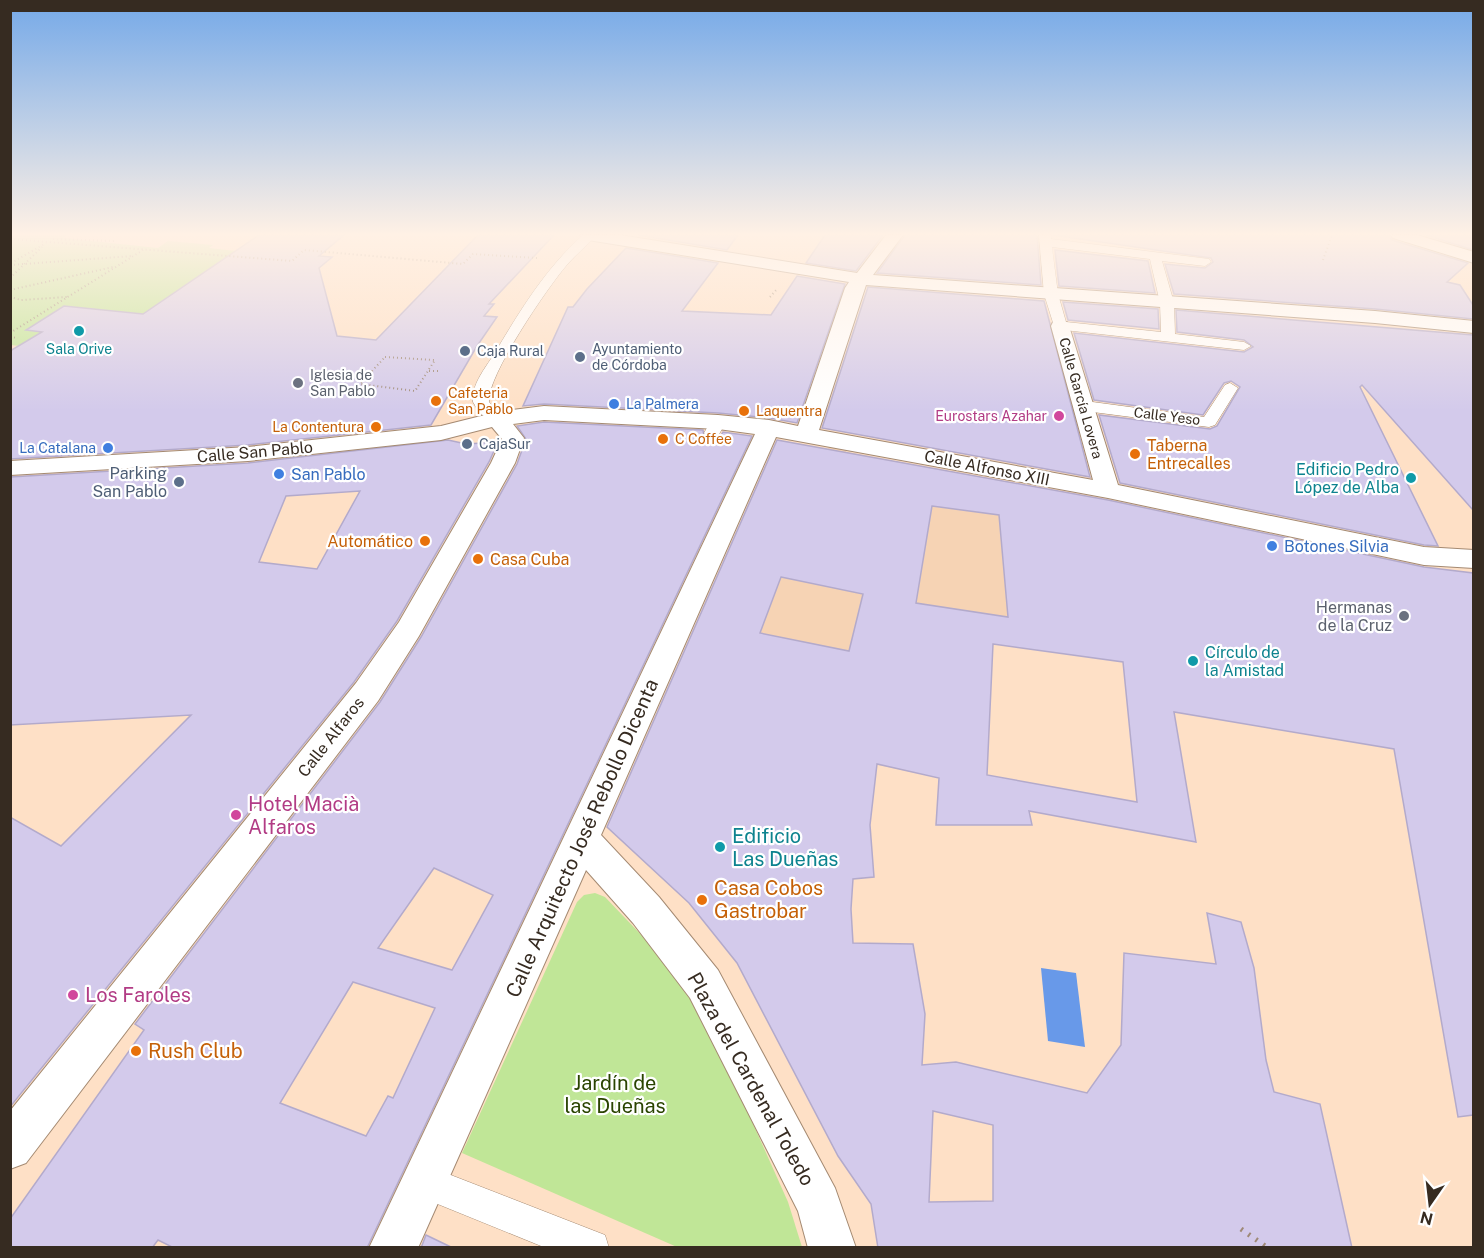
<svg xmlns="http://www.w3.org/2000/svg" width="1484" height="1258" font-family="'Public Sans',sans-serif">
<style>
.built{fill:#f6d3b4}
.green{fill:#c0e697}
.water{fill:#6899e9}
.building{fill:#d3caeb;stroke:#b3aacb;stroke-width:1.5;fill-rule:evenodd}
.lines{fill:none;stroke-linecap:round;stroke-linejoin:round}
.pedestrian-casing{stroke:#a58a72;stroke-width:1}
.minor-casing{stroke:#a58a72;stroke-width:2}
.path-far1{stroke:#9e8976;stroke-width:2;stroke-dasharray:1 3;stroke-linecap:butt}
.path{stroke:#9e8976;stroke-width:5;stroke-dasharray:2 7;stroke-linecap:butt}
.pedestrian{fill:#fff;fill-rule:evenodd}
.minor{fill:#fff;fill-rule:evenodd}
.culture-dot{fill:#0f9aa8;stroke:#fff;stroke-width:2}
.service-dot{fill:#5c6f8a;stroke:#fff;stroke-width:2}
.worship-dot{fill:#6b7280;stroke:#fff;stroke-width:2}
.food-dot{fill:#e8710a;stroke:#fff;stroke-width:2}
.shop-dot{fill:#3f7fe0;stroke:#fff;stroke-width:2}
.hotel-dot{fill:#d1479c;stroke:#fff;stroke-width:2}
.labels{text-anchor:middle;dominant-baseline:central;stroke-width:4.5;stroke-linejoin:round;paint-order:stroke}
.far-culture-label{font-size:14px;fill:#0d838f;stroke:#fff}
.far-service-label{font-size:14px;fill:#4e5e75;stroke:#fff;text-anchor:start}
.far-worship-label{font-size:14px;fill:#5b616d;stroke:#fff;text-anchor:start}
.far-food-label{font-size:14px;fill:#c56008;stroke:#fff;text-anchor:start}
.far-street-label{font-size:14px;fill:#362b21;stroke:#fff}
.far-shop-label{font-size:14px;fill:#366cbe;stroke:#fff;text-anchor:start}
.far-hotel-label{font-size:14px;fill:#b23c85;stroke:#fff;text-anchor:end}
.food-label{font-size:16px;fill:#c56008;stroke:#fff;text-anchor:start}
.street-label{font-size:16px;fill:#362b21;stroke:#fff}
.culture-label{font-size:16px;fill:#0d838f;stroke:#fff;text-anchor:end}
.service-label{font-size:16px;fill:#4e5e75;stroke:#fff;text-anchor:end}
.shop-label{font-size:16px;fill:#366cbe;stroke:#fff;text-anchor:start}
.worship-label{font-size:16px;fill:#5b616d;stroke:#fff;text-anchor:end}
.near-hotel-label{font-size:20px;fill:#b23c85;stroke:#fff;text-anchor:start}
.near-culture-label{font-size:20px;fill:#0d838f;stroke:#fff;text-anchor:start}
.near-street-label{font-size:20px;fill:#362b21;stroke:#fff}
.near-food-label{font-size:20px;fill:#c56008;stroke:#fff;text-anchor:start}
.near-park-label{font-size:20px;fill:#2a4400;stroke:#fff}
</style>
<rect width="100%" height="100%" fill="#fee0c6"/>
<path class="built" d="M785,442L828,449L830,445L846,448V452L870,456L857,493L907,503L999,515L1008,617L936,690L925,775L869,763L719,584Z"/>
<g class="green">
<path d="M11,235H67L63,238L158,248L168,241L213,245L209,248L290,257L143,314L42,332L19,346L11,345Z"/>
<path d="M595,893L605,897L693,989L788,1202L802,1247H677L462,1153L577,902L584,895Z"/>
</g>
<path class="water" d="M1041,968L1076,973L1085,1047L1048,1041Z"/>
<g class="building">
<path d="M259,235H344L319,256L332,257L319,268L337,336L376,340L478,235H554L489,304H494L484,316L497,317L477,346L431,425L248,445L10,459V351L42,332L26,330L64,306L143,314Z"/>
<path d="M638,235H738L727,250Z"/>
<path d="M825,235H883L856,271L806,263Z"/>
<path d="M905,235H1037L1041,285L877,273Z"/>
<path d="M1053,235H1389L1392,240L1468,263L1447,282L1460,285L1473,305V319L1375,309L1174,294L1165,264L1205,268L1213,262L1211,258Z"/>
<path d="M1426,235H1473V250Z"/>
<path d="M626,248L718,263L682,311L771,315L797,276L845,284L797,423L769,418L718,413L544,404L523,406L568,307H573L587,289Z"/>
<path d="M1055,250L1148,261L1155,293L1059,286Z"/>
<path d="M868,287L1044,301L1090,477L822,428Z"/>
<path d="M1063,302L1158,309L1159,329L1068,320Z"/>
<path d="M1176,310L1473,335V510L1362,385L1360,387L1438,546L1424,545L1120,483L1099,415L1210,429L1217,426L1240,387L1231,381L1224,383L1203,415L1094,400L1074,333L1244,352L1253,347L1244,340L1177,332Z"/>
<path d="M544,422L703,430L704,437L711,440L719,438L723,432L752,436L367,1248H174L158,1240L152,1248H10V1219L144,1030L135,1024L380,702L421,637L517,464L526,439L517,426ZM434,868L493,895L452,970L378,948ZM353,982L435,1008L393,1098L388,1096L366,1136L280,1103Z"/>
<path d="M448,440L466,444L498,442L489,462L397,621L354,682L10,1107V817L61,846L191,715L10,725V477L248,463ZM360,491L317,569L259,562L286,496Z"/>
<path d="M777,440L1108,500L1424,567L1473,573V1115L1458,1117L1394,749L1174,712L1196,842L1029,811L1032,825H936L939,778L877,764L870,825L874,877L853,879L851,909L853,943L913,944L925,1014L922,1065L956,1062L1087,1093L1121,1045L1124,953L1216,964L1207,913L1241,922L1254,968L1266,1060L1274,1092L1320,1104L1352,1248H878L871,1204L838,1156L737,963L689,903L607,827ZM932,506L999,515L1008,617L916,603ZM781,577L863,594L849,651L760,633ZM993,644L1123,662L1137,802L987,775ZM933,1111L993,1125V1201L929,1202Z"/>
<path d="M426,1235L453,1248H421Z"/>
</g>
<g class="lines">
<defs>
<g id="pedestrian">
<path d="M583,235L595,236C586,247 575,255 566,266C548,287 486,377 489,402L505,419L503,422H491L479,412L473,402C471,384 487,366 496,351C521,309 546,268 583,235Z"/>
<path d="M1039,235H1051V239L1209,259L1211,262L1205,266L1162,261L1174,303L1175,334L1244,342L1251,346L1244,350L1055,329L1044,294ZM1052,247L1150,259L1160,303L1161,332L1066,322L1058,294Z"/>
<path d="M1230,383L1238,388L1215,425L1209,427L1085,411L1077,406L1085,401L1204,417L1225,385Z"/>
<path d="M718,417L726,422L718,436L712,438L706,436L704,433L712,419Z"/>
<path d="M425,1165L605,1235L609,1248H546L413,1194L408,1182L413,1170Z"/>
</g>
<g id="minor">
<path d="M580,235H620L857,273L886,235H903L873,275L1375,311L1474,321V333L1375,323L866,285L819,430L1093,480L1051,326L1053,322H1067L1069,326L1118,485L1424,547L1474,550V568L1424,565L1108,498L776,437L601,835L659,897L718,970L835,1188L856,1248H808L798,1211L690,998L633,923L586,870L418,1248H369L755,434L718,429L544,420L513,424L524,438L515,463L419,636L378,701L26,1163L10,1169V1111L356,683L399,622L491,463L502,439L492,427L441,440L248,461L10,475V461L248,447L441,426L497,412L544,406L718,415L769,420L798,426L845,288L849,282L588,240Z"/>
<path d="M1391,235H1417L1474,252V263L1393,238Z"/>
</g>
</defs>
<use href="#pedestrian" class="pedestrian-casing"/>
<use href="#minor" class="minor-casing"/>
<g class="path-far1">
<path d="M10,239L292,261L304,250L463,264L473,254L537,258"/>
<path d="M53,239L116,241"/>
<path d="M1323,260L1332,235"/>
<path d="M11,263L46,243"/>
<path d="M10,265L132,256"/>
<path d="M10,278L42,247"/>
<path d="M10,290L113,267"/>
<path d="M10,297L21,300L67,297"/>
<path d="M770,297L777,289"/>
<path d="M10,333L143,250"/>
<path d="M10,337L18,338"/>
<path d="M385,357L435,360L415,391L360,384Z"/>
<path d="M429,371H438"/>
</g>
<path class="path" d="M1241,1229L1268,1248"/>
<use href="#pedestrian" class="pedestrian"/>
<use href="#minor" class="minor"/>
</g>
<linearGradient id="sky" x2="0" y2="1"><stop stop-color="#75a9e8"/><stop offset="0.57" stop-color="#fff1e5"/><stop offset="1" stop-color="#fff1e5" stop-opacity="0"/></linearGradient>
<rect width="1484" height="411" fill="url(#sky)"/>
<g class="culture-dot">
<circle cx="79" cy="331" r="6"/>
<circle cx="1411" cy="478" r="6"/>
<circle cx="1193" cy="661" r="6"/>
<circle cx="720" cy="847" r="6"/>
</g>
<g class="service-dot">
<circle cx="465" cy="351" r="6"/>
<circle cx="580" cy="357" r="6"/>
<circle cx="467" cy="444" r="6"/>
<circle cx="179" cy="482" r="6"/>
</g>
<g class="worship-dot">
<circle cx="298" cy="383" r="6"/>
<circle cx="1404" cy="616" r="6"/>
</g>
<g class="food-dot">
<circle cx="436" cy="401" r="6"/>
<circle cx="744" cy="411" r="6"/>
<circle cx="376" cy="427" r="6"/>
<circle cx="663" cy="439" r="6"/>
<circle cx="1135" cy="454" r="6"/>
<circle cx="425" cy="541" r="6"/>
<circle cx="478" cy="559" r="6"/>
<circle cx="702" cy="900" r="6"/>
<circle cx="136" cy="1051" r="6"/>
</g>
<g class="shop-dot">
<circle cx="614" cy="404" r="6"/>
<circle cx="108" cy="448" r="6"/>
<circle cx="279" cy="474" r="6"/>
<circle cx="1272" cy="546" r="6"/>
</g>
<g class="hotel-dot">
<circle cx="1059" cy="416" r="6"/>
<circle cx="236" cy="815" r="6"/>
<circle cx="73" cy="995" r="6"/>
</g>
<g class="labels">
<g class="far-culture-label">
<text x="79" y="349">Sala Orive</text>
</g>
<g class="far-service-label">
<text x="592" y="349">Ayuntamiento<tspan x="592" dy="16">de Córdoba</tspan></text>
<text x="477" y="351">Caja Rural</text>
<text x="479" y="444">CajaSur</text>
</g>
<g class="far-worship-label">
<text x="310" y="375">Iglesia de<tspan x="310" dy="16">San Pablo</tspan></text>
</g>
<g class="far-food-label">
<text x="448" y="393">Cafeteria<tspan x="448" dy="16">San Pablo</tspan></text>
<text x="756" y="411">Laquentra</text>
<text x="364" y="427" text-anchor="end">La Contentura</text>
<text x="675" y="439">C Coffee</text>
</g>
<g class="far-street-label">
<text transform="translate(1081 398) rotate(74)">Calle García Lovera</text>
<text transform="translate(1167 416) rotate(7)">Calle Yeso</text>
</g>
<g class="far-shop-label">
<text x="626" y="404">La Palmera</text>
<text x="96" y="448" text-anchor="end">La Catalana</text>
</g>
<g class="far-hotel-label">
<text x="1047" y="416">Eurostars Azahar</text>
</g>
<g class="food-label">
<text x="1147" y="445">Taberna<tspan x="1147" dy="18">Entrecalles</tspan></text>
<text x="413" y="541" text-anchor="end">Automático</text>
<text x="490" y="559">Casa Cuba</text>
</g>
<g class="street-label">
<text transform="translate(255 452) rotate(-5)">Calle San Pablo</text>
<text transform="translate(987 468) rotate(11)">Calle Alfonso XIII</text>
<text transform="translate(331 737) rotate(-52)">Calle Alfaros</text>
</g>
<g class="culture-label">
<text x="1399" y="469">Edificio Pedro<tspan x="1399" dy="18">López de Alba</tspan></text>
<text x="1205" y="652" text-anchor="start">Círculo de<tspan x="1205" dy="18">la Amistad</tspan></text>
</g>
<g class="service-label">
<text x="167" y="473">Parking<tspan x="167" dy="18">San Pablo</tspan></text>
</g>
<g class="shop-label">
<text x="291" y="474">San Pablo</text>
<text x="1284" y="546">Botones Silvia</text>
</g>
<g class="worship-label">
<text x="1392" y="607">Hermanas<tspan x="1392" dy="18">de la Cruz</tspan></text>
</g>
<g class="near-hotel-label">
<text x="248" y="804">Hotel Macià<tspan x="248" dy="23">Alfaros</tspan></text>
<text x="85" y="995">Los Faroles</text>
</g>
<g class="near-culture-label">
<text x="732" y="836">Edificio<tspan x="732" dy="23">Las Dueñas</tspan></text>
</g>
<g class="near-street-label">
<text transform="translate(582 838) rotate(-66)">Calle Arquitecto José Rebollo Dicenta</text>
<text transform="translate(751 1079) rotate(61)">Plaza del Cardenal Toledo</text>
</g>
<g class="near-food-label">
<text x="714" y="888">Casa Cobos<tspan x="714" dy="23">Gastrobar</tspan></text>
<text x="148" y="1051">Rush Club</text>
</g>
<g class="near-park-label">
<text x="615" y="1083">Jardín de<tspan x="615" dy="23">las Dueñas</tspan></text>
</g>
</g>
<rect width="1484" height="1258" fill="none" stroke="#362b21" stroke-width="24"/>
<g transform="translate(1430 1204) rotate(194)" stroke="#ffffff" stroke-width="4.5" paint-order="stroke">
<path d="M0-4.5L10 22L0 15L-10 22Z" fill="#362b21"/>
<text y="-9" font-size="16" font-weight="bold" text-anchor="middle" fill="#362b21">N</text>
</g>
</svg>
